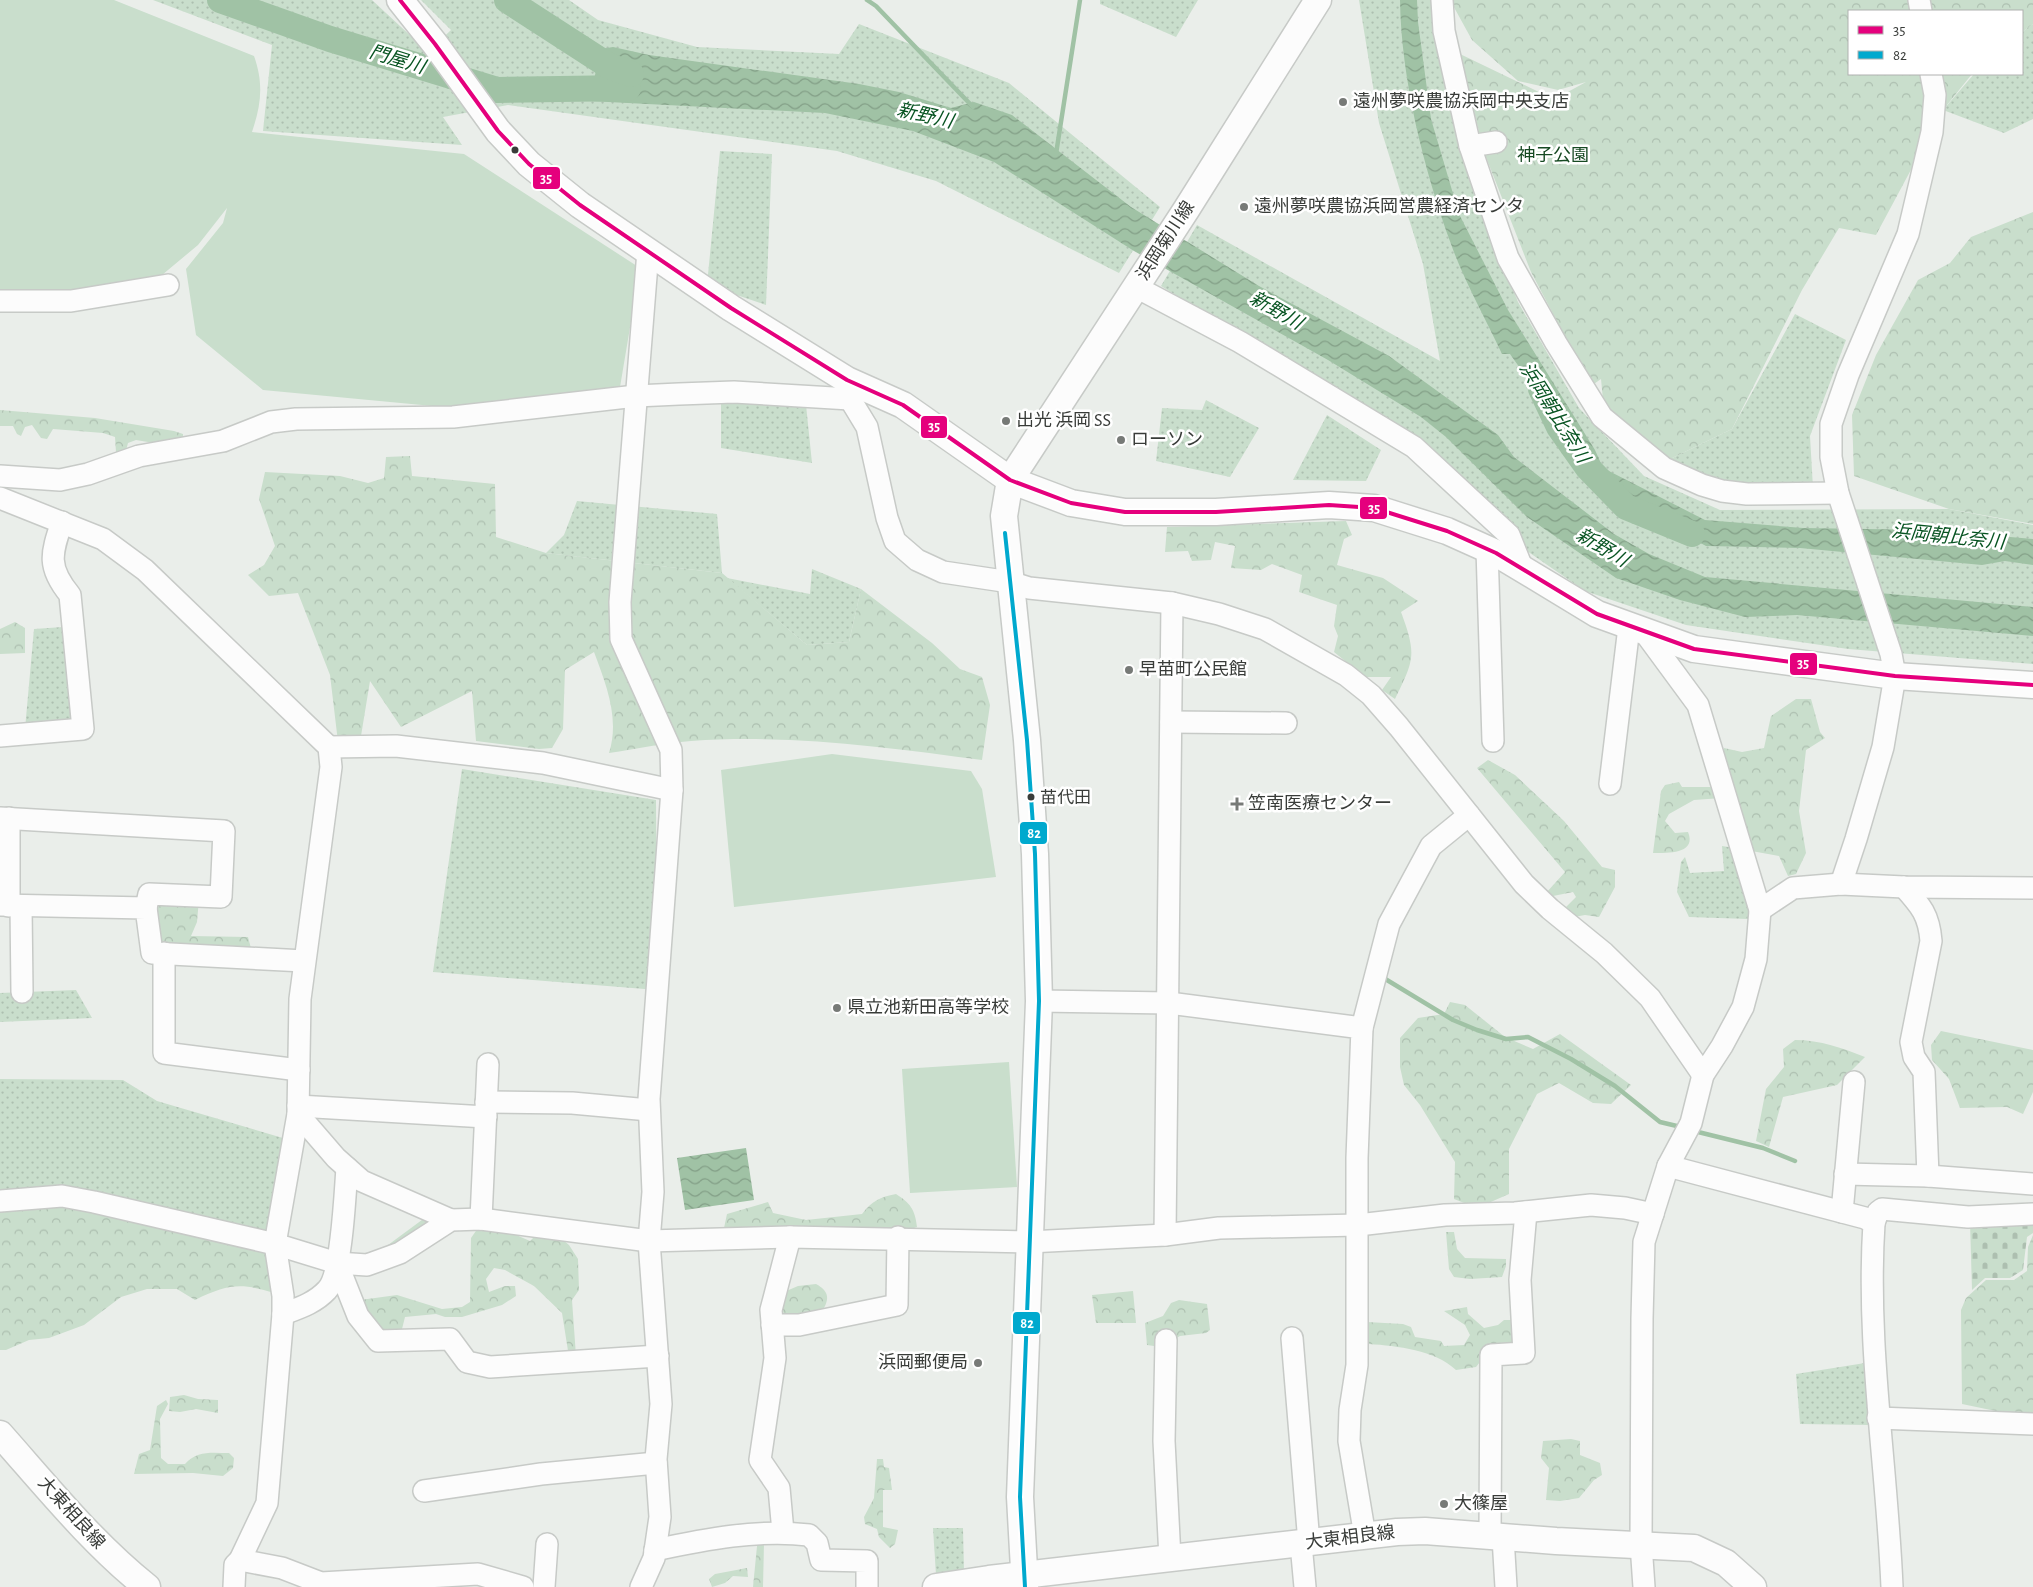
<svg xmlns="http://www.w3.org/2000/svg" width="2033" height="1587" font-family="'Alegreya Sans','Noto Sans JP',sans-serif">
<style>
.grass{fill:url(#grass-dots)}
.forest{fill:url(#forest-crowns)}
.cemetery{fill:url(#cemetery-stones)}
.garden{fill:#c9decc}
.water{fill:url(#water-waves)}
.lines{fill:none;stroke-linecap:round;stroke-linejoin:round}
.stream{stroke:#a0c2a5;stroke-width:4.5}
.river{stroke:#a0c2a5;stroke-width:26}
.minor-casing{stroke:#c7cac7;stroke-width:24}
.major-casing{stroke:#c7cac7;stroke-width:29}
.minor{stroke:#fcfcfc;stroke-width:21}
.major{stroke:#fcfcfc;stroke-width:26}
.bus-1-casing{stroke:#fff;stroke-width:8}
.bus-2-casing{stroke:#fff;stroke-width:8}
.bus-1{stroke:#e5007d;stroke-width:4}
.bus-2{stroke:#00a9ce;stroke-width:4}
.poi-dot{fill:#777a77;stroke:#fff;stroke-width:2}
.bus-dot{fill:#393c39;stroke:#fff;stroke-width:2}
.labels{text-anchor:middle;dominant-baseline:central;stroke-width:5;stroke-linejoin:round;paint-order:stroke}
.bus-label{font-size:17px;fill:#393c39;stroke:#fff;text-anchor:start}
.poi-label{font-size:18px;fill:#393c39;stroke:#fff;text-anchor:start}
.park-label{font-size:18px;fill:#174a23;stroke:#fff}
.street-label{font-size:18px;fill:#393c39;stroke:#fff}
.water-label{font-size:19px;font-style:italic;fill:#085422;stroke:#fff}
.line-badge{stroke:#fff;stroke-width:2}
.badge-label{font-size:14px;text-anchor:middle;font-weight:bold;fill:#fff}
</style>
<defs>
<pattern id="grass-dots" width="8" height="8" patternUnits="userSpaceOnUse" patternTransform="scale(1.25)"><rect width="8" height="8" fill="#c9decc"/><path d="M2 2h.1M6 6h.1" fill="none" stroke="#adbfb0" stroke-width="1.8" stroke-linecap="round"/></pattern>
<pattern id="forest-crowns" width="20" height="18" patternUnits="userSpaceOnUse" patternTransform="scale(1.25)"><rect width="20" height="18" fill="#c9decc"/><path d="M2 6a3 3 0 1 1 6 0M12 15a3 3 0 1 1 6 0" fill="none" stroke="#adbfb0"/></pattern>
<pattern id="cemetery-stones" width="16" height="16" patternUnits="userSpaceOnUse" patternTransform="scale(1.25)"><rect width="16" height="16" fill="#c9decc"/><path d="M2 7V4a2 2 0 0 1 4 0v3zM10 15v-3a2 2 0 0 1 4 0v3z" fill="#adbfb0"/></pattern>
<pattern id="water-waves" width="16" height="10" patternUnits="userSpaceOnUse" patternTransform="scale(1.25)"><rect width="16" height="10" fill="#a0c2a5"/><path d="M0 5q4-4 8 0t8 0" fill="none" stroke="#839f87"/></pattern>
</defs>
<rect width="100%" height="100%" fill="#eaeeea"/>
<g class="grass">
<path d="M153,0H372L428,52L451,30L421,0H569L598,20L697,47L839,54L859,24L1009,83L1160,207L1119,273L936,181L837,151L508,105L443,117L462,145L263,131L272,45Z"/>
<path d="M1100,0H1198L1176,37L1100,4Z"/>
<path d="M1359,0H1432L1461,151L1473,190L1518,302L1579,408L1644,476L1720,510L1949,509L2033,525V664L1848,649L1686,625L1585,591L1527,551L1397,433L1161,286L1197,225L1440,361L1423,264L1379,123Z"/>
<path d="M2033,24V119L2004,133L1943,110L1974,74H2022V32Z"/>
<path d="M720,151L772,154L766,305L707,285Z"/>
<path d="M1795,314L1846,340L1810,436L1813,488L1732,487L1666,461L1732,429Z"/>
<path d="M1206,400L1259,428L1230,477L1156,461L1162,408L1202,410Z"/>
<path d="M721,403L806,405L812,463L721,448Z"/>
<path d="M1327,415L1381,450L1366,481L1293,480Z"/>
<path d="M577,501L717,514L722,573L546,553L564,535Z"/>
<path d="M812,569L861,589L849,642L807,645L727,578L810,594Z"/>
<path d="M63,627L77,725L25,729L34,629Z"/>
<path d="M462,769L656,800L657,990L433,972Z"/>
<path d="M1722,846L1735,848L1752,902L1748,919L1689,917L1677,892L1681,862L1685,857L1690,873L1724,871Z"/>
<path d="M76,990L92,1018L0,1022V993Z"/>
<path d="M0,1079L123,1080L157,1101L293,1141L271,1243L0,1200Z"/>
<path d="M1865,1363L1868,1425L1800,1424L1796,1374Z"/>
<path d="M933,1528H963L964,1572L936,1575Z"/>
</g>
<g class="forest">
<path d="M1450,0H2033V24L2022,32V11H1849V74H1972L1943,110L1876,235L1839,228L1802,290L1732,429L1666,461L1625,427L1603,400L1601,379L1591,386L1531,272L1484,152L1460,54L1543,94H1564L1586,82L1558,90L1518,81L1472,40Z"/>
<path d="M2033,212V524L1949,509L1854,476L1852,415L1876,355L1918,280L1950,263L1971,237Z"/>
<path d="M0,410L95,418L174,431L183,434V439L160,444L136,440L128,443L125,454L116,452L115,437L103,433L53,429L47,439L41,438L32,425L25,427L21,436L17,434L13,426H0Z"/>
<path d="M410,456L412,476L495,484L496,537L546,553L722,573L807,645L849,642L861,589L932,643L960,669L982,677L990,705L982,760C886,747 789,734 691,741C664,743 636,749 609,753C620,719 606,684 594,652L565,670L563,729L552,748L539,749L476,741L472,691L401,727L370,681L361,736L338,742L330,675L298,593L269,596L248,575L264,565L275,546L259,499L265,472L340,476L368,483L384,478L386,457Z"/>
<path d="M1346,521L1352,535L1344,539L1337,565L1383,578L1418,601L1401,612C1417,655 1414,660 1395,699L1382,690L1391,677H1365L1334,652L1338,636L1334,626L1337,605L1299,592L1302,575L1272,564L1261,570L1231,568L1235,546L1215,542L1211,560L1192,561L1188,551L1165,552L1167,527Z"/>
<path d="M15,622L25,628V653L0,654V629Z"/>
<path d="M1796,699H1811L1820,732L1825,738L1806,750L1799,811L1806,853L1796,874L1788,876L1779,856L1746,850L1722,759L1724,748L1742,752L1764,748L1771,716Z"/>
<path d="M1488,760L1515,775L1564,821L1602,867L1615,870V887L1599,917L1585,915L1574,917L1566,907L1576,897L1573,892L1553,896L1546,893L1565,872L1477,768Z"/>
<path d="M1679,782L1682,787H1710L1721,791L1722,798L1694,800L1669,814L1665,821L1675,833L1688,832C1697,854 1668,853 1653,853L1661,791L1665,785Z"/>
<path d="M155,897L199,899L197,922L191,936L248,937L252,952L162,950Z"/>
<path d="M1450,1002L1465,1005L1505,1037L1533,1049L1560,1034L1631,1085L1611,1104L1593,1103L1559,1083L1537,1094L1509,1149V1194L1477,1208L1454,1199L1455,1162L1420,1105L1404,1085L1400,1067V1038L1418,1018L1444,1014Z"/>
<path d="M1941,1031L2033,1050V1092L2023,1114L2007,1107L1960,1108L1949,1079L1932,1060L1931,1045Z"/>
<path d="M1795,1040C1821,1040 1842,1048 1865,1057L1837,1085L1783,1097L1769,1147L1756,1141L1766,1089L1784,1067L1783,1049Z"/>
<path d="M896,1194C910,1203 915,1209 917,1227L899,1233L739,1232L724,1228L727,1214L768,1202L773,1213L806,1220L862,1214C872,1201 880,1197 896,1194Z"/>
<path d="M68,1197L271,1243L283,1296C244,1283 232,1282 195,1300L177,1289H147L121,1297L84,1325L49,1338L29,1340L6,1350H0V1201Z"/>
<path d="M430,1214L446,1220L365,1262Z"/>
<path d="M478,1228L507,1231L530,1241L537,1234L557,1235L569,1245L578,1259L579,1290L572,1300L576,1356L569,1357L562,1313L534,1286L505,1270L494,1268L486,1279L489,1292L505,1286H515L516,1296L502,1305L462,1317H445L436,1314L405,1317L402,1329L390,1331L372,1329L353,1301L397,1295L442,1309L462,1307L470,1302L471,1238Z"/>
<path d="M1446,1232H1454L1457,1249L1465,1258L1506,1259V1266L1502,1277L1470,1279L1454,1277L1449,1269Z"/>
<path d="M2033,1235V1413L2010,1414L1962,1404L1961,1310L1966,1298L1986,1280H2014L2027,1271L2028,1247Z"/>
<path d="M816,1284C829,1291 830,1299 822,1311L793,1315L784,1314L781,1307L784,1292L798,1286Z"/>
<path d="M1133,1291L1136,1323H1096L1092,1295Z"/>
<path d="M1179,1300L1207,1304L1210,1330L1206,1333L1180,1336L1161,1347L1147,1345L1145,1323L1163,1316L1171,1303Z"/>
<path d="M1467,1307L1468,1314L1484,1328L1498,1325L1504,1320H1516L1519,1343L1484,1357L1476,1367L1456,1370C1435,1350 1397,1346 1369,1344L1363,1336L1367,1322L1403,1324L1411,1327L1415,1337L1441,1341L1444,1346L1464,1345L1470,1335L1465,1325L1444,1311Z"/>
<path d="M184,1395L198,1399L218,1400V1413L196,1409L180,1412L169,1411L170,1397Z"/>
<path d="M166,1400L168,1404L160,1419L161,1458L168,1464H185C197,1450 212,1453 229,1453L234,1458L233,1468L223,1476L193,1473L134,1474L139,1454L150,1450L157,1406Z"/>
<path d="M1571,1439L1580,1441V1455L1600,1463L1602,1475L1594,1480L1579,1498L1560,1501L1546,1500L1549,1468L1541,1458L1543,1441Z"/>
<path d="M877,1459H883L884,1467L889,1468L892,1490H883V1527L898,1530L895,1544L890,1548L879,1537L877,1529L865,1524L864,1517L874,1498Z"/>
<path d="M758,1536L764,1543L763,1587H753Z"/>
<path d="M747,1568L748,1577L733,1576L725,1583L712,1587L709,1579L715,1574Z"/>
</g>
<path class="cemetery" d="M2033,1218V1233L2027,1237L2023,1270L2010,1278H1985L1972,1290L1970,1222Z"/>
<g class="garden">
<path d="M0,0H114L254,56C264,84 261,105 252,132L464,154L640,268L620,387L496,412L263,390L196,335L186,269L223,223L227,208L198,245L162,275L100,291H0Z"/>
<path d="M832,754L971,771L982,789L996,877L734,907L721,770Z"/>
<path d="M1009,1062L1017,1187L910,1193L902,1069Z"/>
</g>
<g class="water">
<path d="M1400,0H1417L1418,22L1431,119L1459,214L1508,310L1595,450L1603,468L1705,520L1803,528L1930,530L2033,539V565L2005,561L1982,565L1800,548L1706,546L1615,496L1584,459L1510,354H1502C1485,317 1464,281 1451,244C1424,170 1401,79 1400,0Z"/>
<path d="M613,47L649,55L859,84L899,92L951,108L974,102L1012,115L1131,207L1259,286L1389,356L1498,435L1514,457L1614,534L1649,554L1705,577L2033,607V636L1797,615L1745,617L1680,600L1616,578L1527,517L1446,437L1421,417L1328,360L1134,251L994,162L913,131L825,113L589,101L601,49Z"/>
<path d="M746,1148L754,1200L685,1210L677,1158Z"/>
</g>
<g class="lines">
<g class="stream">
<path d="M867,0L876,6L973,107"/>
<path d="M1056,154L1080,0"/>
<path d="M1382,977L1453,1020L1477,1030L1506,1039L1528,1037L1571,1059L1615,1086L1660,1122L1681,1127"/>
<path d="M1694,1131L1763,1148L1795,1161"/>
</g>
<g class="river">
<path d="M220,0L330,39L497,90L628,88"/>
<path d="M507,0L609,66L631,74"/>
<path d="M1541,389L1559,427L1588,468L1626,507L1692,534"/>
</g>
<defs>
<g id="minor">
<path d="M1442,0L1444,31L1470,146L1508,258L1556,343L1602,417L1664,468L1702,485L1722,491L1747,494L1838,493"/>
<path d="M1919,0L1921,11"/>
<path d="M1470,146L1496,142"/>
<path d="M1136,287L1240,342L1414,447L1509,535L1523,570"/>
<path d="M0,301H71L168,285"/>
<path d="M847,380L850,399L867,427L887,518L895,541L917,560L943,572L1010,582L1029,588L1172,603L1219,614L1265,629L1346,675L1371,695L1399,727L1524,884L1550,909L1604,953L1650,998L1703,1075"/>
<path d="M0,476L60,480L88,474L139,456L223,441L271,422L296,419L453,417L636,396L679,394L734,392L850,399"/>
<path d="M0,498L103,539L145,570L329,747L331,767L300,999L298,1114L275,1244L283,1296V1314L267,1503L240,1560L235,1565L234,1587"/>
<path d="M1487,549L1493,741"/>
<path d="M1171,722L1286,723"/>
<path d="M0,736L83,729L70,595C47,567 51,554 62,522"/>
<path d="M329,747L396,746L543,763L672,790"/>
<path d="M1610,784L1629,627"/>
<path d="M0,818L224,831L221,897L149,894L146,908"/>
<path d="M1841,884L1856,839L1883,747L1895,676L1891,654L1838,493L1831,457V424L1848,375L1908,234L1932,132L1935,95L1931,74"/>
<path d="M1904,887C1921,906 1929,915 1931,941L1911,1042L1914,1057L1924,1072L1928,1176"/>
<path d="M0,905L146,908L152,953L304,961"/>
<path d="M9,906V818"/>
<path d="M21,906L22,992"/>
<path d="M1760,910L1793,888L1841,884L1904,887L2033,888"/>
<path d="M164,953V1053L299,1070"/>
<path d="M1039,1001L1169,1003L1362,1028L1357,1158V1365L1350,1410L1349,1441L1365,1536"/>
<path d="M1362,1028L1389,924L1431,846L1469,815"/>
<path d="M486,1102L572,1103L649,1110"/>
<path d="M298,1106L486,1117"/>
<path d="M298,1114L336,1158L362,1181L451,1220"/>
<path d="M1668,1166L1865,1218L1874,1223C1866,1345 1887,1465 1892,1587"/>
<path d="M1845,1174L1928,1176L2033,1184"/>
<path d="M0,1201L62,1196L94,1202L275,1244L337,1263L367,1265L400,1253L451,1220L481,1219L649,1241L790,1237L1029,1242L1165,1235L1219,1228L1358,1225L1445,1215L1515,1213L1591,1205L1625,1208L1653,1214"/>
<path d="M1842,1212L1854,1082"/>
<path d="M481,1219L488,1064"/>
<path d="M1874,1223L1878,1212L1882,1209L1968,1217L2033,1214"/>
<path d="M1165,1235L1172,603"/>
<path d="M337,1263L358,1316L378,1341L450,1339L467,1362L490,1367L658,1356"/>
<path d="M283,1314C299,1308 315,1303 327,1290C342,1275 345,1192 347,1168"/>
<path d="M772,1325H799L897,1305L898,1237"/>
<path d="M1292,1338L1309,1543"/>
<path d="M1166,1340L1164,1441L1170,1558"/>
<path d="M1878,1418L2033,1424"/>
<path d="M424,1491L541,1474L656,1463"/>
<path d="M783,1532L779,1488L760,1460L775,1358L771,1310L790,1237"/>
<path d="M1490,1536L1491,1355L1524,1353L1520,1280L1526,1212"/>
<path d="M1503,1537L1506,1587"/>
<path d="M1301,1544L1305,1587"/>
<path d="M655,1550C706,1539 758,1529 809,1535L817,1543L821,1560L867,1561V1587"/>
<path d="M240,1560L282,1568L321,1583L478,1574L523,1587"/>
<path d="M544,1587L547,1544"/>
<path d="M641,1587L654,1558L660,1517L656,1459L661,1404L649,1241L653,1192L649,1099L672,790L671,750L621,639L620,602L648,251"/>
<path d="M1644,1587L1641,1544L1642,1319L1644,1242L1668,1166L1691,1123L1703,1075L1722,1046L1743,1007L1756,959L1760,910L1698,705L1645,633"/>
</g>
<g id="major">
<path d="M400,0L435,44L498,131L529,164L580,205L731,308L847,380L903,405L1010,480L1071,503L1125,512H1216L1329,505L1374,508L1447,531L1496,553L1597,614L1694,649L1895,676L2033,685"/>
<path d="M1010,480L1004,516L1027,740L1035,854L1039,1001L1020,1497L1025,1587"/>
<path d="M1010,480L1186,210L1318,0"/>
<path d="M0,1434C47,1487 92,1543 147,1587"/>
<path d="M936,1587L989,1579L1397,1532L1425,1531L1556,1541L1694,1548L1726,1563L1753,1587"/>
</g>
</defs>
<use href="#minor" class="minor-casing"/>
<use href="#major" class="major-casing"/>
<use href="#minor" class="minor"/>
<use href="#major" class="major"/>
<defs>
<path id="bus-1" d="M400,0L435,44L498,131L529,164L580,205L731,308L847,380L903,405L1010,480L1071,503L1125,512H1216L1329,505L1374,508L1447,531L1496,553L1597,614L1694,649L1895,676L2033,685"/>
<path id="bus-2" d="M1005,533L1027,740L1035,854L1039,1001L1020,1497L1025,1587"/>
</defs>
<use href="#bus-1" class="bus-1-casing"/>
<use href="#bus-2" class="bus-2-casing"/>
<use href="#bus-1" class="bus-1"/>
<use href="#bus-2" class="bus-2"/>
</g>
<g class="poi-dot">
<circle cx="1343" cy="102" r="5"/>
<circle cx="1244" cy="207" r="5"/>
<circle cx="1006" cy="421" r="5"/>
<circle cx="1121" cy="440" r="5"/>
<circle cx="1129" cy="670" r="5"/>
<path d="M1234.5 796.5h5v5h5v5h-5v5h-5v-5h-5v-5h5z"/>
<circle cx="837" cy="1008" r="5"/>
<circle cx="978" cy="1363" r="5"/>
<circle cx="1444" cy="1504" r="5"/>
</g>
<g class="bus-dot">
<circle cx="515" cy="150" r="4.5"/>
<circle cx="1031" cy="797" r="4.5"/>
</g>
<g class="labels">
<g class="bus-label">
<text x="1040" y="797">苗代田</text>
</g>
<g class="poi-label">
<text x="1353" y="102">遠州夢咲農協浜岡中央支店</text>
<text x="1254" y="207">遠州夢咲農協浜岡営農経済センタ</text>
<text x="1016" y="421">出光 浜岡 SS</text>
<text x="1131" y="440">ローソン</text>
<text x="1139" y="670">早苗町公民館</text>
<text x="1248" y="804">笠南医療センター</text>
<text x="847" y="1008">県立池新田高等学校</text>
<text x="968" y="1363" text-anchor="end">浜岡郵便局</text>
<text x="1454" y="1504">大篠屋</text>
</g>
<g class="park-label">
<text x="1553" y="156">神子公園</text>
</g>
<g class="street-label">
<text transform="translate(1166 241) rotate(-57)">浜岡菊川線</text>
<text transform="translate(71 1513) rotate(48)">大東相良線</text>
<text transform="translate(1350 1538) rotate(-7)">大東相良線</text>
</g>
<g class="water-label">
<text transform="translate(397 60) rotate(17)">門屋川</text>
<text transform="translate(925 116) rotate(13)">新野川</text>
<text transform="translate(1276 311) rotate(30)">新野川</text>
<text transform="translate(1554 413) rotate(58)">浜岡朝比奈川</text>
<text transform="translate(1948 537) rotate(6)">浜岡朝比奈川</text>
<text transform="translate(1602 548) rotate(31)">新野川</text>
</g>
</g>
<g class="line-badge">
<rect x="532" y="166" width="29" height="24" rx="5" fill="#e5007d"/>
<rect x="920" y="415" width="28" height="24" rx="5" fill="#e5007d"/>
<rect x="1359" y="496" width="29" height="24" rx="5" fill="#e5007d"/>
<rect x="1789" y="652" width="29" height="24" rx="5" fill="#e5007d"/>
<rect x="1019" y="821" width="29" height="24" rx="5" fill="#00a9ce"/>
<rect x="1012" y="1311" width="29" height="24" rx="5" fill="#00a9ce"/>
</g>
<g class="badge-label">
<text x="546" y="183">35</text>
<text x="934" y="431">35</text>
<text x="1374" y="513">35</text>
<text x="1803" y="668">35</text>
<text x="1034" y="838">82</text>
<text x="1027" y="1328">82</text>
</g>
<rect x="1848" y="10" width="175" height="65" fill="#ffffff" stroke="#b0b1b0"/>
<rect x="1858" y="26" width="25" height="8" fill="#e5007d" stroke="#b0b1b0"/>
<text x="1893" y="35" font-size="15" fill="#393c39">35</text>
<rect x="1858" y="51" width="25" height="8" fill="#00a9ce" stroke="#b0b1b0"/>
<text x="1893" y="60" font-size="15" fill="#393c39">82</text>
</svg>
